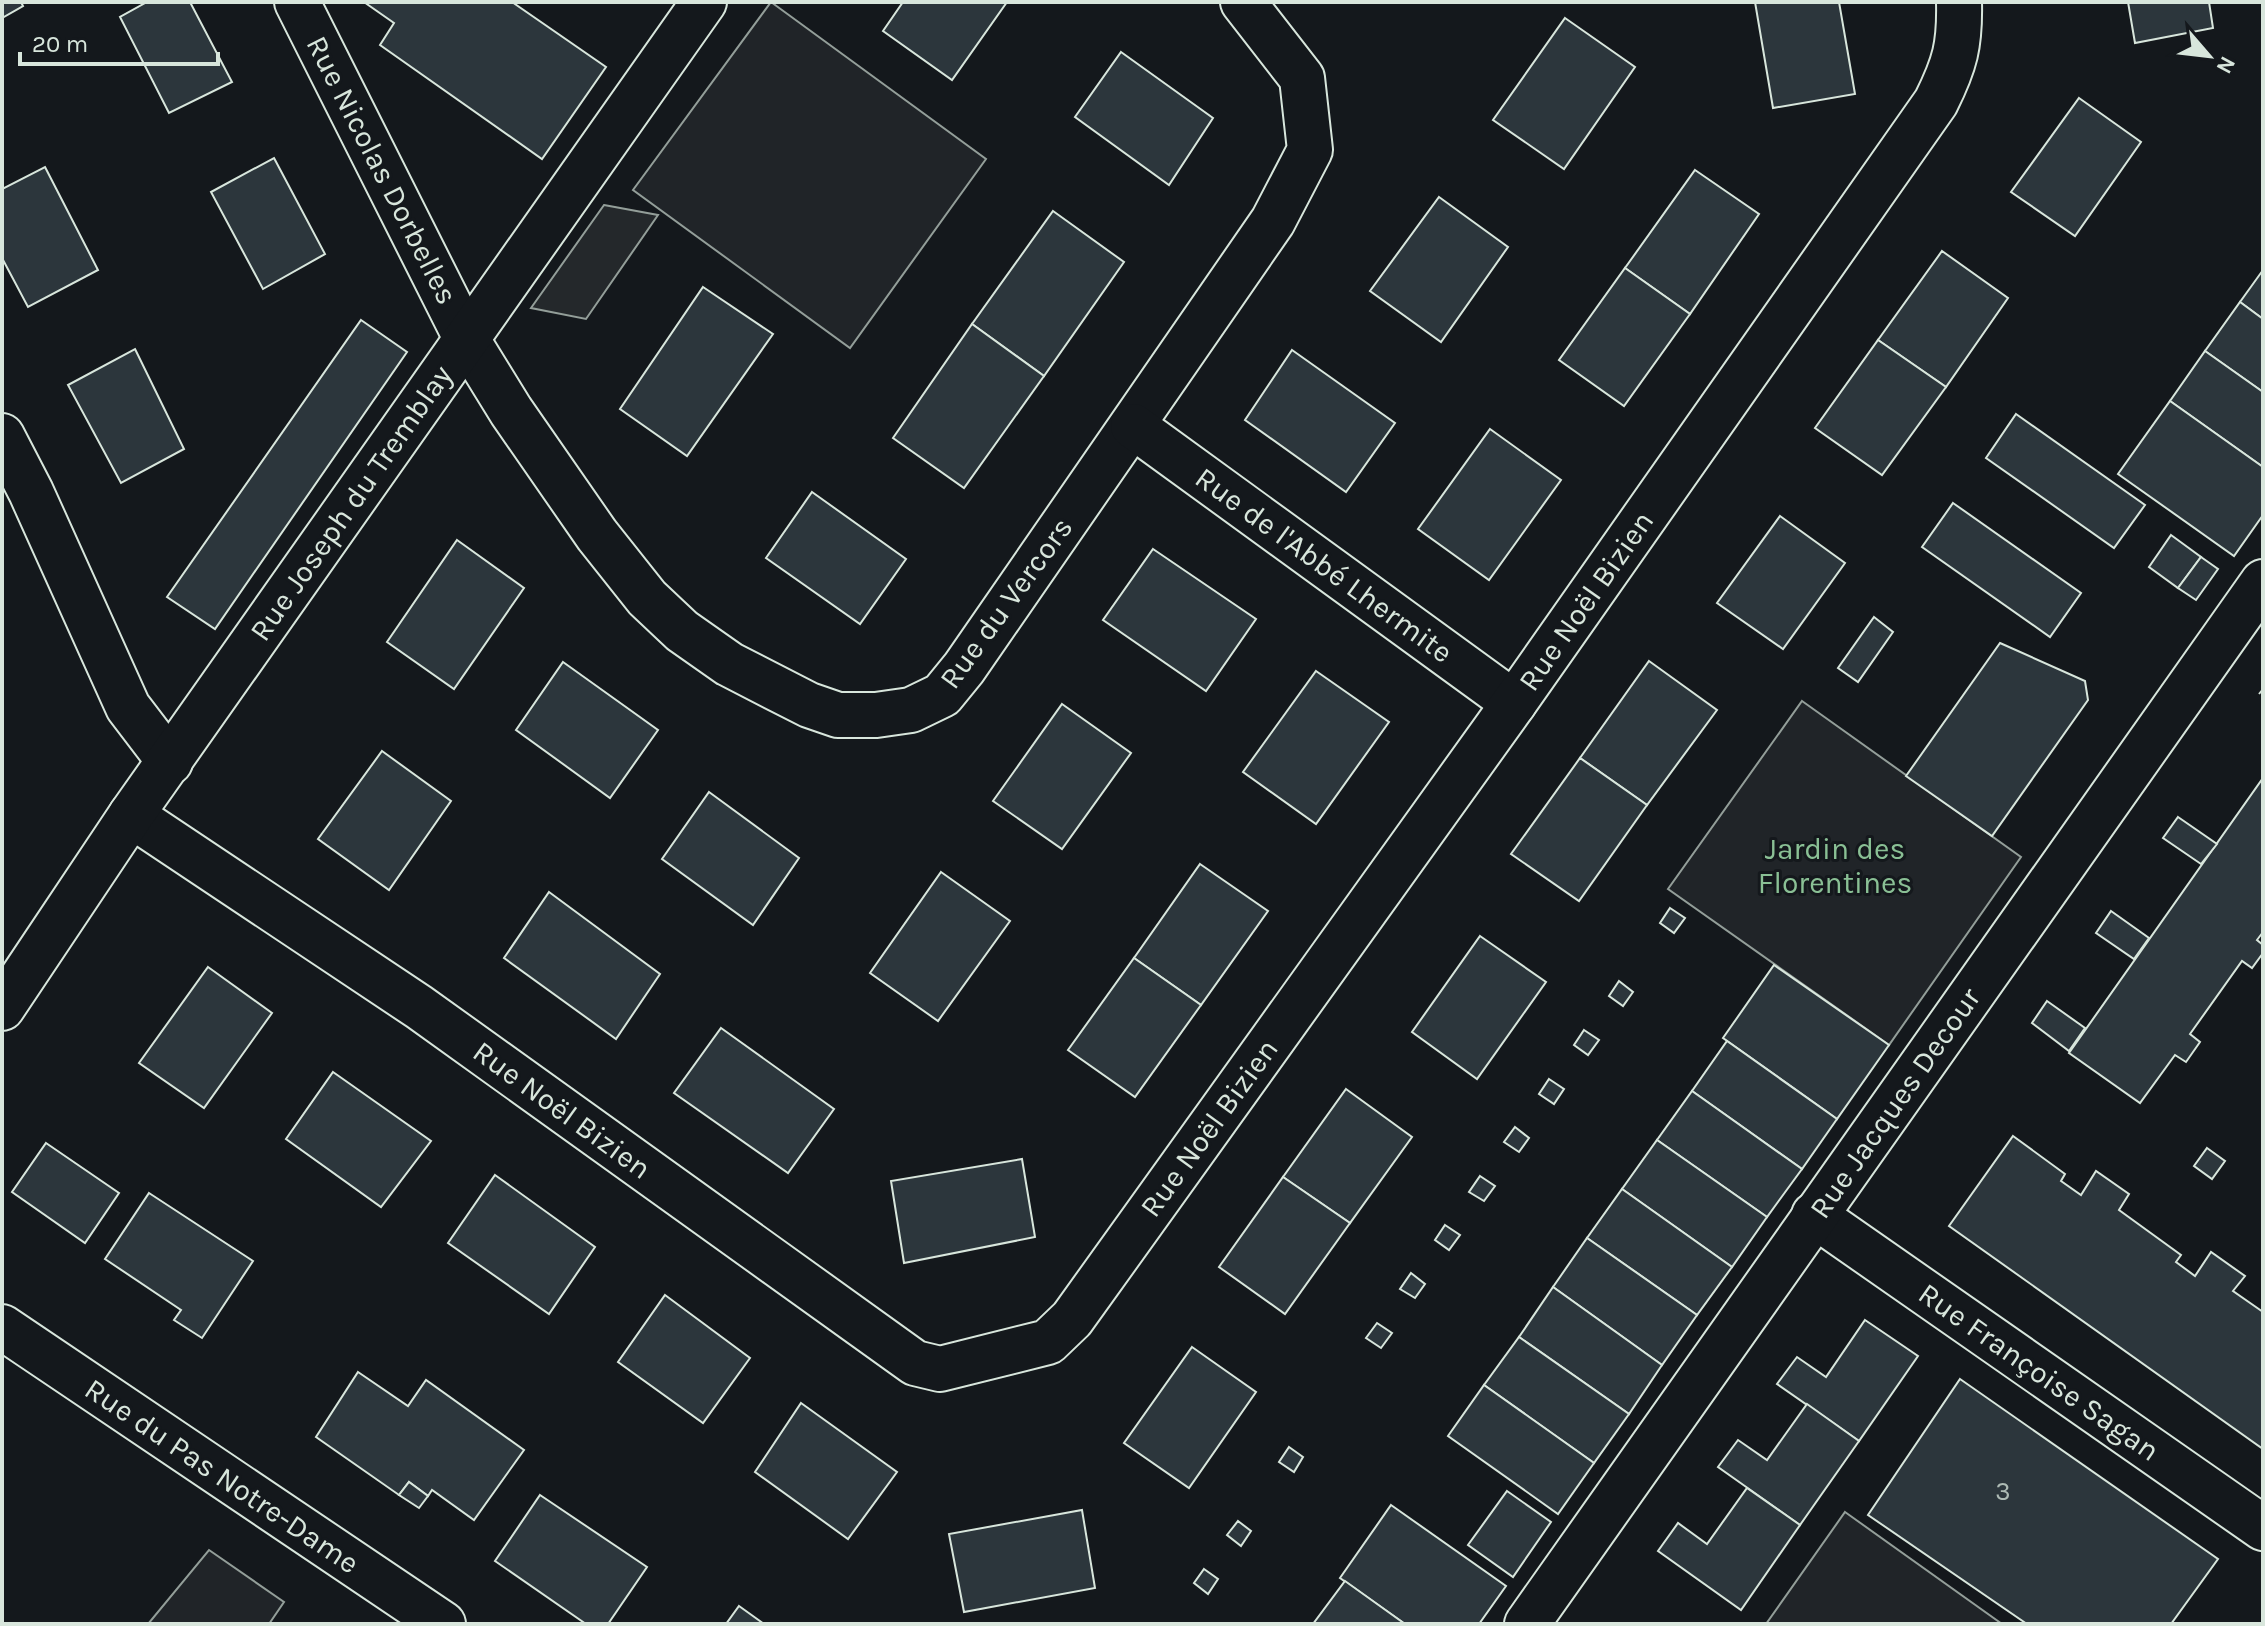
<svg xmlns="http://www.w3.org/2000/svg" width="2265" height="1626" font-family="Karla,sans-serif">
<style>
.green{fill:#202428;stroke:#939e99;stroke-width:2}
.parking{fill:#24282b;stroke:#939e99;stroke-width:2}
.building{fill:#2c363c;stroke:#d8e6dc;stroke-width:2}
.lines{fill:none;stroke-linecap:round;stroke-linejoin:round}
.street-casing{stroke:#d8e6dc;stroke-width:48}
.secondary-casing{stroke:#d8e6dc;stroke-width:48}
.street{stroke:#14181c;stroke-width:44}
.secondary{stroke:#14181c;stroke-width:44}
.fence{stroke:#d8e6dc;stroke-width:2;stroke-dasharray:10 4;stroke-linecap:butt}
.labels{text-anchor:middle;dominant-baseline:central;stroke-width:6;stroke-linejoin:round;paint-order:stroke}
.number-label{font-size:26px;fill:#adbab4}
.street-label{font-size:30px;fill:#d8e6dc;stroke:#14181c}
.park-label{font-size:30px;fill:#8ac095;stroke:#14181c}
</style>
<rect width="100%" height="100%" fill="#14181c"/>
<g class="green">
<path d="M771,2L986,159L850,348L633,190Z"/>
<path d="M1802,701L2021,857L1889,1045L1668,889Z"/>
<path d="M1845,1512L2002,1624H1766Z"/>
<path d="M209,1550L284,1602L269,1624H148Z"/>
</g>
<path class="parking" d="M604,205L658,215L586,319L531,308Z"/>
<g class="building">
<path d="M2,2H21L23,6L2,18Z"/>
<path d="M147,2H190L232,82L169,113L120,17Z"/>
<path d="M364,2H512L606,67L542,159L380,45L394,23Z"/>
<path d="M903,2H1007L952,80L883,31Z"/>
<path d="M1755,2H1839L1855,94L1773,108Z"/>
<path d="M2128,2H2209L2213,28L2135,43Z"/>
<path d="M1565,18L1635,67L1564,169L1493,120Z"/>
<path d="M1121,52L1213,118L1169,185L1075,117Z"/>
<path d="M2079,98L2141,142L2075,236L2011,192Z"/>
<path d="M274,158L325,254L263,289L211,192Z"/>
<path d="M45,167L98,270L28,307L2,258V189Z"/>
<path d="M1695,170L1759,214L1690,314L1625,268Z"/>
<path d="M1439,197L1508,247L1441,342L1370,291Z"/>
<path d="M1053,211L1124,262L1044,376L972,324Z"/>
<path d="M1942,251L2008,298L1946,387L1878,340Z"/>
<path d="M1625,268L1690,314L1624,406L1559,360Z"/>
<path d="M2263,270V319L2240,302Z"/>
<path d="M703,287L773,334L687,456L620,409Z"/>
<path d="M2240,302L2263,319V392L2205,351Z"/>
<path d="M361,320L407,352L215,629L167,597Z"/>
<path d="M972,324L1044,376L964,488L893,438Z"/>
<path d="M1878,340L1946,387L1882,475L1815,428Z"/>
<path d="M135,349L184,449L121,483L68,385Z"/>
<path d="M1292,350L1395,423L1346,492L1245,420Z"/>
<path d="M2205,351L2263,392V467L2170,401Z"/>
<path d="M2170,401L2263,467V515L2234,556L2118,474Z"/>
<path d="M2016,414L2145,505L2114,548L1986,458Z"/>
<path d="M1490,429L1561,480L1489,580L1418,529Z"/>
<path d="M812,492L906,559L860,624L766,558Z"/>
<path d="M1953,503L2081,593L2050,637L1922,547Z"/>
<path d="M1780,516L1845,563L1783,649L1717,603Z"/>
<path d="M2171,535L2201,557L2178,588L2149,567Z"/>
<path d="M457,540L524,588L454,689L387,642Z"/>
<path d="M1153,549L1256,619L1206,691L1103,620Z"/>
<path d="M2201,557L2218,569L2196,600L2178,588Z"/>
<path d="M1874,617L1893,632L1858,682L1838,668Z"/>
<path d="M2000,643L2085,681L2088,700L1992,836L1906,776Z"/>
<path d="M1649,661L1717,710L1647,805L1580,758Z"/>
<path d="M563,662L658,730L610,798L516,730Z"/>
<path d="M1316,671L1389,722L1316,824L1243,772Z"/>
<path d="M1062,704L1131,753L1062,849L993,801Z"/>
<path d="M382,751L451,801L389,890L318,839Z"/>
<path d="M1580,758L1647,805L1579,901L1511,854Z"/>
<path d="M2263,778V932L2257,940L2263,945V953L2252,968L2242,961L2190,1034L2200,1042L2186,1062L2175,1055L2140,1103L2069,1053Z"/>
<path d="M709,792L799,858L753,925L662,859Z"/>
<path d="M2178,817L2217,844L2201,864L2163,838Z"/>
<path d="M1200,864L1268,911L1201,1005L1134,958Z"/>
<path d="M941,872L1010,921L938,1021L870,973Z"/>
<path d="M549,892L660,974L616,1039L504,958Z"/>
<path d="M1670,908L1685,918L1674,933L1660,923Z"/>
<path d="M2111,911L2149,938L2134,959L2096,933Z"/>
<path d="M1480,936L1546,982L1477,1079L1412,1032Z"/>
<path d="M1134,958L1201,1005L1135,1097L1068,1050Z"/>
<path d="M1774,965L1889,1045L1837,1119L1723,1038Z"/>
<path d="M208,967L272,1013L204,1108L139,1063Z"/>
<path d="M1619,981L1633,992L1623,1006L1609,996Z"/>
<path d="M2047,1001L2085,1028L2069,1051L2032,1023Z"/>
<path d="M721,1028L834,1109L788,1173L674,1093Z"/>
<path d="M1584,1030L1599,1040L1588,1055L1574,1045Z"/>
<path d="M1727,1041L1837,1119L1802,1169L1692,1091Z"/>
<path d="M333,1072L431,1141L381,1207L286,1139Z"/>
<path d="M1549,1079L1564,1089L1554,1104L1539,1094Z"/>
<path d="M1346,1089L1412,1137L1350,1223L1283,1177Z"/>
<path d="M1692,1091L1802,1169L1767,1217L1657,1140Z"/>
<path d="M1515,1127L1529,1138L1519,1152L1504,1142Z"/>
<path d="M2013,1136L2065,1174L2061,1181L2081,1195L2096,1171L2129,1194L2119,1210L2181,1255L2176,1262L2195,1276L2211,1252L2245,1276L2233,1291L2263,1312V1449L1949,1226Z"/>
<path d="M1657,1140L1767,1217L1732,1267L1622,1189Z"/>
<path d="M46,1143L119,1193L85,1243L12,1192Z"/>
<path d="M2207,1148L2225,1161L2212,1179L2194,1166Z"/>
<path d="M1022,1159L1035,1237L904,1263L891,1181Z"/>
<path d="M495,1175L595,1247L549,1314L448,1243Z"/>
<path d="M1480,1176L1495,1186L1484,1201L1469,1192Z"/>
<path d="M1283,1177L1350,1223L1285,1314L1219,1267Z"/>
<path d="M1622,1189L1732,1267L1697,1315L1587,1238Z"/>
<path d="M149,1193L253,1261L202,1338L174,1320L181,1310L105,1259Z"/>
<path d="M1445,1225L1460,1235L1449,1250L1435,1240Z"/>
<path d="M1587,1238L1697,1315L1662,1365L1553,1287Z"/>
<path d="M1411,1273L1425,1284L1415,1298L1400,1289Z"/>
<path d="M1553,1287L1662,1365L1629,1414L1519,1337Z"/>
<path d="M665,1295L750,1358L703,1423L618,1362Z"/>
<path d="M1865,1320L1918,1356L1859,1441L1777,1384L1797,1357L1826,1377Z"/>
<path d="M1377,1323L1392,1333L1381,1348L1366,1338Z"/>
<path d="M1519,1337L1629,1414L1594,1463L1484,1385Z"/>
<path d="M1192,1347L1256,1392L1189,1488L1124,1443Z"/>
<path d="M358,1372L408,1406L426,1380L524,1450L474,1520L432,1490L428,1496L409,1482L399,1495L316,1437Z"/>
<path d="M1960,1379L2218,1559L2171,1624H2027L1868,1515Z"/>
<path d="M1484,1385L1594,1463L1558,1514L1448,1436Z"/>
<path d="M801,1403L897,1472L848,1539L755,1472Z"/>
<path d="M1807,1404L1859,1441L1800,1525L1718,1467L1738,1440L1767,1460Z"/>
<path d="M1289,1447L1303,1457L1294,1472L1279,1462Z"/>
<path d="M409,1482L428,1496L419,1508L399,1495Z"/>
<path d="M1747,1488L1800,1525L1741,1610L1658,1551L1678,1523L1707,1544Z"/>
<path d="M1507,1491L1551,1522L1513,1577L1468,1545Z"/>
<path d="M540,1495L647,1567L608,1624H586L495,1561Z"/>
<path d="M1391,1505L1506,1586L1479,1624H1405L1340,1578Z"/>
<path d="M1082,1510L1095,1588L964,1612L949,1534Z"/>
<path d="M1238,1521L1251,1531L1241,1546L1227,1535Z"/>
<path d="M1204,1569L1218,1579L1208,1594L1194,1583Z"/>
<path d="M1345,1581L1405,1624H1313Z"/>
<path d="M739,1606L764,1624H726Z"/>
</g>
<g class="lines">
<defs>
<g id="street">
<path d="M297,2L466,338L511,411L597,535L647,598L682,631L729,664L809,705L838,715H876L911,710L942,695L964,668L1273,221L1310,150L1302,78L1243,2"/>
<path d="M1133,426L1514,703"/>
<path d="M2,436L31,492L128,707L170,762"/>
<path d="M131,815L419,1007L915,1363L940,1369L1048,1342L1072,1319L1514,703L1936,102C1955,64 1960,45 1959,2"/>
<path d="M2,1008L131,815L704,2"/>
<path d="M1814,1215L2263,1528"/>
<path d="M1527,1624L2263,582"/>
</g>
<path id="secondary" d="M2,1327L443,1624"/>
</defs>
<use href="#street" class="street-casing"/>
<use href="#secondary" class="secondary-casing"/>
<use href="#street" class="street"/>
<use href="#secondary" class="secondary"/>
<path class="fence" d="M2259,694L2263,689"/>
</g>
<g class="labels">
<g class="number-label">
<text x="2003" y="1491">3</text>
</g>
<g class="street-label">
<text transform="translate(382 170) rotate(63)">Rue Nicolas Dorbelles</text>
<text transform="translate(351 503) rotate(-55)">Rue Joseph du Tremblay</text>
<text transform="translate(1324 565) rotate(36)">Rue de l'Abbé Lhermite</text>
<text transform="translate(1586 601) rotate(-55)">Rue Noël Bizien</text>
<text transform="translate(1006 603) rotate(-54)">Rue du Vercors</text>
<text transform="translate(1895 1103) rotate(-55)">Rue Jacques Decour</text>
<text transform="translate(562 1110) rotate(36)">Rue Noël Bizien</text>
<text transform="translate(1209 1128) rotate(-54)">Rue Noël Bizien</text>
<text transform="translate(2039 1372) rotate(35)">Rue Françoise Sagan</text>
<text transform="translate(222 1476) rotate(34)">Rue du Pas Notre-Dame</text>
</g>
<g class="park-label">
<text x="1835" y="849">Jardin des<tspan x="1835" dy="34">Florentines</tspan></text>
</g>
</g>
<rect width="2265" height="1626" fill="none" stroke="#d8e6dc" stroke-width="8"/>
<g transform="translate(2209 56) rotate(118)" stroke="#14181c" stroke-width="6" paint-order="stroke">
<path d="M0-6L14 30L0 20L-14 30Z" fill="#d8e6dc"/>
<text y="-12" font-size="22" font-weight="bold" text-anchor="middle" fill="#d8e6dc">N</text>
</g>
<path d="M20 52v12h198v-12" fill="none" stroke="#d8e6dc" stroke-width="4"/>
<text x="32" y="52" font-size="24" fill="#d8e6dc" stroke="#14181c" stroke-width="6" paint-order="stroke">20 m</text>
</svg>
